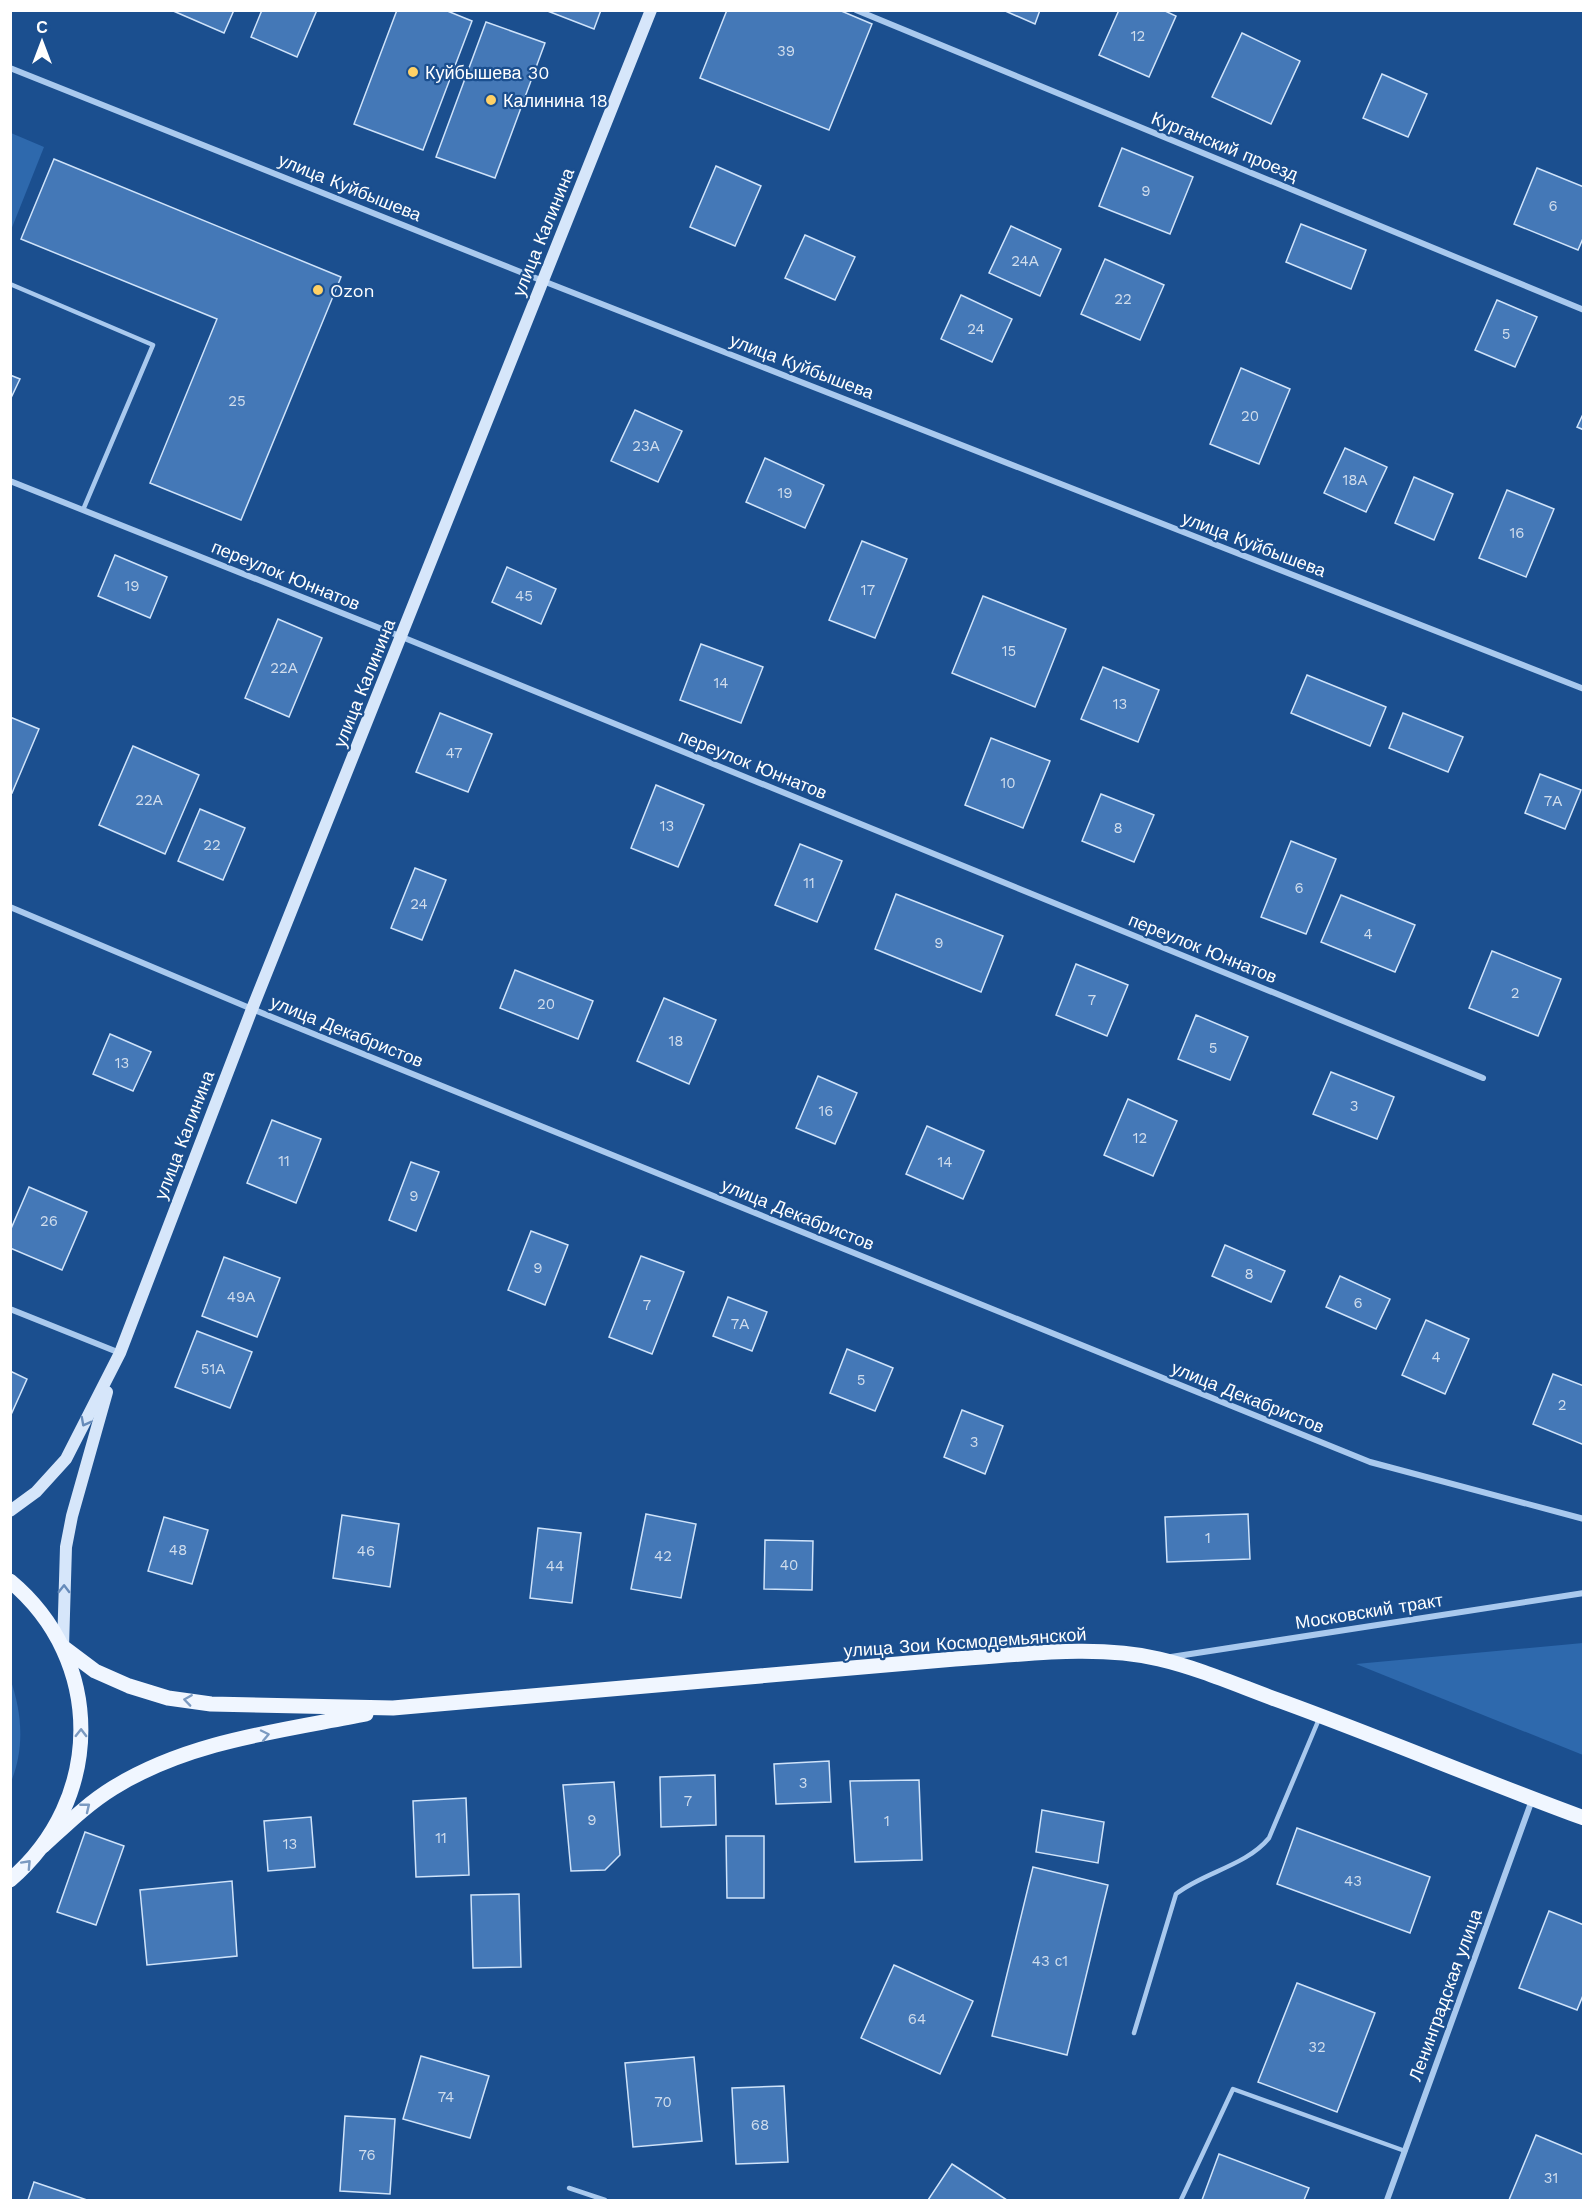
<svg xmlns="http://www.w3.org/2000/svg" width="1594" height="2211" font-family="'Work Sans',sans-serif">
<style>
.green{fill:#2e69ad}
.building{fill:#4478b7;stroke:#cfe3fa;stroke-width:1.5}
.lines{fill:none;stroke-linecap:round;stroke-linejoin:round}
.lane{stroke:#a9c9ee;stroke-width:4.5}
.street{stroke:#a9c9ee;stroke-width:6}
.secondary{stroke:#d6e6fa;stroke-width:12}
.primary{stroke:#f0f6ff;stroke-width:15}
.oneway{stroke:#668bba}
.oneway2{stroke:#7b9ac1}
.poi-dot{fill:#ffd166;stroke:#1b4f8f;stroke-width:2}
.labels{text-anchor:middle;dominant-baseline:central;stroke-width:4.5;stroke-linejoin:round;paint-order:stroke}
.number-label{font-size:15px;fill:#d0dded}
.poi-label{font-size:18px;fill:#fff;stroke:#1b4f8f;text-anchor:start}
.street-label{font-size:18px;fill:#fff;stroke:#1b4f8f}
</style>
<rect width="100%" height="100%" fill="#1b4f8f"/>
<g class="green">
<path d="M11,133L44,147L11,230Z"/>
<path d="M1583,1643V1755L1356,1664Z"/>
<path d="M10,1678C22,1713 25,1747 11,1782Z"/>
</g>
<g class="building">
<path d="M171,10H234L224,33Z"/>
<path d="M262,10H317L297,57L251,37Z"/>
<path d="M397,10H445L472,21L423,150L354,124Z"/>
<path d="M545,10H601L594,29Z"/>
<path d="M727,10H839L872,24L829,130L700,78Z"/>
<path d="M1003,10H1040L1035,24Z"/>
<path d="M1119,10H1163L1176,16L1149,77L1099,55Z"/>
<path d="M486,22L545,43L495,178L436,157Z"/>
<path d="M1242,33L1300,61L1271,124L1212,97Z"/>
<path d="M1382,74L1427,94L1408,137L1363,118Z"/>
<path d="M1122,148L1193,177L1170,234L1099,206Z"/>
<path d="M54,159L341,277L241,520L150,483L217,319L21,239Z"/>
<path d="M716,166L761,186L735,246L690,227Z"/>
<path d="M1537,168L1584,187V236L1578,250L1514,224Z"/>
<path d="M1301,224L1366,250L1351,289L1286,262Z"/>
<path d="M1011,226L1061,249L1040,296L989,273Z"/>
<path d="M805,235L855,257L835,300L785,278Z"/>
<path d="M1105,259L1164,285L1140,340L1081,314Z"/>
<path d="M961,295L1012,319L992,362L941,339Z"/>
<path d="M1497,300L1537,317L1515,367L1475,350Z"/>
<path d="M1241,368L1290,389L1259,464L1210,444Z"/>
<path d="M10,375L20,379L10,400Z"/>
<path d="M635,410L682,431L658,482L611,461Z"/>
<path d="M1584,412V430L1577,427Z"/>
<path d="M1345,448L1387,467L1366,512L1324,493Z"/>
<path d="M765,458L824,485L805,528L746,502Z"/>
<path d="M1414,477L1453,494L1434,540L1395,523Z"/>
<path d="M1507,490L1554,509L1526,577L1479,558Z"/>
<path d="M862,541L907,559L875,638L829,620Z"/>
<path d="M115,555L167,577L150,618L98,596Z"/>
<path d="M507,567L556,589L541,624L492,602Z"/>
<path d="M983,596L1066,629L1035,707L952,673Z"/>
<path d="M278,619L322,638L289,717L245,698Z"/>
<path d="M701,644L763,667L741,723L680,700Z"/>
<path d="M1103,667L1159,690L1138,742L1081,719Z"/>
<path d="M1307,675L1386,707L1370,746L1291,713Z"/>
<path d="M440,713L492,734L468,792L416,772Z"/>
<path d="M1403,713L1463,737L1448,772L1389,748Z"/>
<path d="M10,717L39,729L12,793L10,792Z"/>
<path d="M991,738L1050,761L1023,828L965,805Z"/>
<path d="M133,746L199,775L165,854L99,825Z"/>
<path d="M1540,774L1581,790L1565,829L1525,813Z"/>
<path d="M656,785L704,805L678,867L631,848Z"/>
<path d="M1101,794L1154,815L1134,862L1082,841Z"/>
<path d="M200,809L245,828L223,880L178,861Z"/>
<path d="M1291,841L1336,859L1306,934L1261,917Z"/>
<path d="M800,844L842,861L817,922L775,905Z"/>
<path d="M415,868L446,880L422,940L391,928Z"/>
<path d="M896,894L1003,936L981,992L875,949Z"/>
<path d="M1341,895L1415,925L1395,972L1321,942Z"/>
<path d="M1492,951L1561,979L1538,1036L1469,1008Z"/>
<path d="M1076,964L1128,985L1107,1036L1056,1015Z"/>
<path d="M515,970L593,1001L578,1039L500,1008Z"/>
<path d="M664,998L716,1020L689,1084L637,1061Z"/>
<path d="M1196,1015L1248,1037L1230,1080L1178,1059Z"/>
<path d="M110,1034L151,1052L133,1091L93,1074Z"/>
<path d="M1331,1072L1394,1097L1377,1139L1313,1114Z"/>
<path d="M818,1076L857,1093L835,1144L796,1128Z"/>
<path d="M1128,1099L1177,1121L1153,1176L1104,1155Z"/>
<path d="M272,1120L321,1139L296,1203L247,1183Z"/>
<path d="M927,1126L984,1151L963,1199L906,1174Z"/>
<path d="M411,1162L439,1172L416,1231L389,1220Z"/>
<path d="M29,1187L87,1212L62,1270L10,1248V1231Z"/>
<path d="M531,1231L568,1245L545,1305L508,1290Z"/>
<path d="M1225,1245L1285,1271L1271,1302L1212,1276Z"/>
<path d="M641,1256L684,1272L652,1354L609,1337Z"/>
<path d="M224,1257L280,1278L257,1337L202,1316Z"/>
<path d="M1340,1276L1390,1299L1376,1329L1326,1307Z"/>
<path d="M728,1297L767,1312L752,1351L713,1336Z"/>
<path d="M1426,1320L1469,1339L1445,1394L1402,1375Z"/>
<path d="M197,1331L252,1352L230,1408L175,1387Z"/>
<path d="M847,1349L893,1368L875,1411L830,1393Z"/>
<path d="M10,1371L27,1379L10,1417Z"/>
<path d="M1553,1374L1584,1386V1445L1533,1424Z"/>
<path d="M962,1410L1003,1426L985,1474L944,1457Z"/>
<path d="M646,1514L696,1524L681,1598L631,1589Z"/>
<path d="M1248,1514L1250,1559L1167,1562L1165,1517Z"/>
<path d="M342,1515L399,1524L390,1587L333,1578Z"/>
<path d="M164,1517L208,1530L192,1584L148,1571Z"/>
<path d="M538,1528L581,1533L572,1603L530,1598Z"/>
<path d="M765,1540L813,1541L812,1590L764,1589Z"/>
<path d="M829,1761L831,1802L776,1804L774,1764Z"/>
<path d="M715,1775L716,1825L661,1827L660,1777Z"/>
<path d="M919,1780L922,1860L855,1862L850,1781Z"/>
<path d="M614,1782L620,1855L605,1870L571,1871L563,1785Z"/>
<path d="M466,1798L469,1875L416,1877L413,1801Z"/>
<path d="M1042,1810L1104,1822L1098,1863L1036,1852Z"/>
<path d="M311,1817L315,1867L268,1871L264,1821Z"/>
<path d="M1297,1828L1430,1877L1410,1933L1277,1884Z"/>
<path d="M85,1832L124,1846L96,1925L57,1912Z"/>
<path d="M726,1836H764V1898H727Z"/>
<path d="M1033,1867L1108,1885L1067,2055L992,2036Z"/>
<path d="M232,1881L237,1956L147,1965L140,1890Z"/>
<path d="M519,1894L521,1967L473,1968L471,1895Z"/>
<path d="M1549,1911L1584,1925V1993L1577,2010L1519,1988Z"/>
<path d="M894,1965L973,2001L940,2074L861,2038Z"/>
<path d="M1297,1983L1375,2013L1337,2112L1258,2082Z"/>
<path d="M421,2056L489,2076L470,2138L403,2119Z"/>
<path d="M694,2057L702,2141L633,2147L625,2063Z"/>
<path d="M784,2086L788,2162L736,2164L732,2088Z"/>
<path d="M345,2116L395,2119L390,2194L340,2191Z"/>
<path d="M1536,2135L1584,2155V2200H1509Z"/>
<path d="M1219,2154L1309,2188L1304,2200H1202Z"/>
<path d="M952,2164L1007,2200H928Z"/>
<path d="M34,2182L87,2200H28Z"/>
</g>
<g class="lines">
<g class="lane">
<path d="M10,284L153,345L83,510"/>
<path d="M1134,2033L1176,1894C1204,1872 1246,1866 1269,1838L1319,1719"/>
<path d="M569,2188L605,2200"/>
<path d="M1181,2200L1233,2089L1405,2151"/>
</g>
<g class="street">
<path d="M856,10L1584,310"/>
<path d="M10,68L543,281L1584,689"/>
<path d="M10,481L402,637L1483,1078"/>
<path d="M10,907L252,1009L1370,1462L1584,1519"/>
<path d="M10,1309L120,1353"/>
<path d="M1171,1657L1584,1593"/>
<path d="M1387,2200L1532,1800"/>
</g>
<g class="secondary">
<path d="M10,1511L36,1492L66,1459L120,1353L252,1009L651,10"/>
<path d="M63,1647L66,1547L72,1516L107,1392"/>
</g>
<g class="primary">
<path d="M10,1581C105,1660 104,1800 10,1880"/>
<path d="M63,1647L95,1671L129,1686L168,1698L211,1704L393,1708L955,1659C1020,1655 1095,1644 1159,1659C1198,1668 1237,1685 1275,1699C1378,1736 1480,1780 1584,1818"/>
<path d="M43,1846C65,1826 87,1804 113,1788C189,1741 280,1731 366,1714"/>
</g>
</g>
<defs><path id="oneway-chevron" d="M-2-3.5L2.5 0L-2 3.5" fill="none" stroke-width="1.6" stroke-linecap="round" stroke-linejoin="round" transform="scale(1.5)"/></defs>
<g class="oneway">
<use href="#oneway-chevron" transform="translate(85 1422) rotate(118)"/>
<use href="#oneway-chevron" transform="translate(64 1589) rotate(-89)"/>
</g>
<g class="oneway2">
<use href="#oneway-chevron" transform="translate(188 1700) rotate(-172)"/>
<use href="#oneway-chevron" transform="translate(81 1733) rotate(-89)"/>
<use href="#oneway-chevron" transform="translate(265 1735) rotate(-12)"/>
<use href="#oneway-chevron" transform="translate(86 1807) rotate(-39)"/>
<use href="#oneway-chevron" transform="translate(27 1864) rotate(-47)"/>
</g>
<g class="poi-dot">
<circle cx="413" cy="72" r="6"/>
<circle cx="491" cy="100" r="6"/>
<circle cx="318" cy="290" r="6"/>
</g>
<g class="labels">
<g class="number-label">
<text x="1138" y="36">12</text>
<text x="786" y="51">39</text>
<text x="1146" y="191">9</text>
<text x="1553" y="206">6</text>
<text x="1025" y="261">24А</text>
<text x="1123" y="299">22</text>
<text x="976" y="329">24</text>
<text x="1506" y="334">5</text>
<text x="237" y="401">25</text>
<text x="1250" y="416">20</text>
<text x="646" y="446">23А</text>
<text x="1355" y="480">18А</text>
<text x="785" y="493">19</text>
<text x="1517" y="533">16</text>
<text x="132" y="586">19</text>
<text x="868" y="590">17</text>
<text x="524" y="596">45</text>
<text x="1009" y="651">15</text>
<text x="284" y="668">22А</text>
<text x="721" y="683">14</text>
<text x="1120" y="704">13</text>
<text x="454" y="753">47</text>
<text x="1008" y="783">10</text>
<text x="149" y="800">22А</text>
<text x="1553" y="801">7А</text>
<text x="667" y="826">13</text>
<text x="1118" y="828">8</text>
<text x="212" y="845">22</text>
<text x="809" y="883">11</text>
<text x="1299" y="888">6</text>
<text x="419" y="904">24</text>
<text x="1368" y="934">4</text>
<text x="939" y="943">9</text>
<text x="1515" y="993">2</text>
<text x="1092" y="1000">7</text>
<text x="546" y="1004">20</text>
<text x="676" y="1041">18</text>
<text x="1213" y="1048">5</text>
<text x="122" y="1063">13</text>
<text x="1354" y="1106">3</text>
<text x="826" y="1111">16</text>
<text x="1140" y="1138">12</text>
<text x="284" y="1161">11</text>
<text x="945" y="1162">14</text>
<text x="414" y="1196">9</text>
<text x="49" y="1221">26</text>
<text x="538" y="1268">9</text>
<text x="1249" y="1274">8</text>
<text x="241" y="1297">49А</text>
<text x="1358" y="1303">6</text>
<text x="647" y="1305">7</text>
<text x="740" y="1324">7А</text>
<text x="1436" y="1357">4</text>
<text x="213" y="1369">51А</text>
<text x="861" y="1380">5</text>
<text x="1562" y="1405">2</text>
<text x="974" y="1442">3</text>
<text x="1208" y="1538">1</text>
<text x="178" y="1550">48</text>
<text x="366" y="1551">46</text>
<text x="663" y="1556">42</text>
<text x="789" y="1565">40</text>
<text x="555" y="1566">44</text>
<text x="803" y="1783">3</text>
<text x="688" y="1801">7</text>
<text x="592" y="1820">9</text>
<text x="887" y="1821">1</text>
<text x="441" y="1838">11</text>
<text x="290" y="1844">13</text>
<text x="1353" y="1881">43</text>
<text x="1050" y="1961">43 с1</text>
<text x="917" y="2019">64</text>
<text x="1317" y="2047">32</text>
<text x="446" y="2097">74</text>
<text x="663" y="2102">70</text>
<text x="760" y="2125">68</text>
<text x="367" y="2155">76</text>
<text x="1551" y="2178">31</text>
</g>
<g class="poi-label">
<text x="425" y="72">Куйбышева 30</text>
<text x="503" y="100">Калинина 18</text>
<text x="330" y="290">Ozon</text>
</g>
<g class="street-label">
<text transform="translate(1225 146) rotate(22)">Курганский проезд</text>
<text transform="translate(350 187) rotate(22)">улица Куйбышева</text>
<text transform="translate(543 232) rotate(-68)">улица Калинина</text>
<text transform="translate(802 366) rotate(21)">улица Куйбышева</text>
<text transform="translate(1254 544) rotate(21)">улица Куйбышева</text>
<text transform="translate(286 575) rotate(22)">переулок Юннатов</text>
<text transform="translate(364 683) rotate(-68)">улица Калинина</text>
<text transform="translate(753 764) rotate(22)">переулок Юннатов</text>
<text transform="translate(1203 948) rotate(22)">переулок Юннатов</text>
<text transform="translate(347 1031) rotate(22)">улица Декабристов</text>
<text transform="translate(184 1135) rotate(-69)">улица Калинина</text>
<text transform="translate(798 1214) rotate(22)">улица Декабристов</text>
<text transform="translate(1248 1397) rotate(22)">улица Декабристов</text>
<text transform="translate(1369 1611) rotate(-9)">Московский тракт</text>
<text transform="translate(965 1642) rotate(-4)">улица Зои Космодемьянской</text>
<text transform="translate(1445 1995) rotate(-70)">Ленинградская улица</text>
</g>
</g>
<rect width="1594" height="2211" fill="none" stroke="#ffffff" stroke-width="24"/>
<g transform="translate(42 42)" stroke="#1b4f8f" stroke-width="4.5" paint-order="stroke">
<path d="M0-4.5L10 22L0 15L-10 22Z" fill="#ffffff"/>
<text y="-9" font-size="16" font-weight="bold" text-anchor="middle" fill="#ffffff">С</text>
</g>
</svg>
